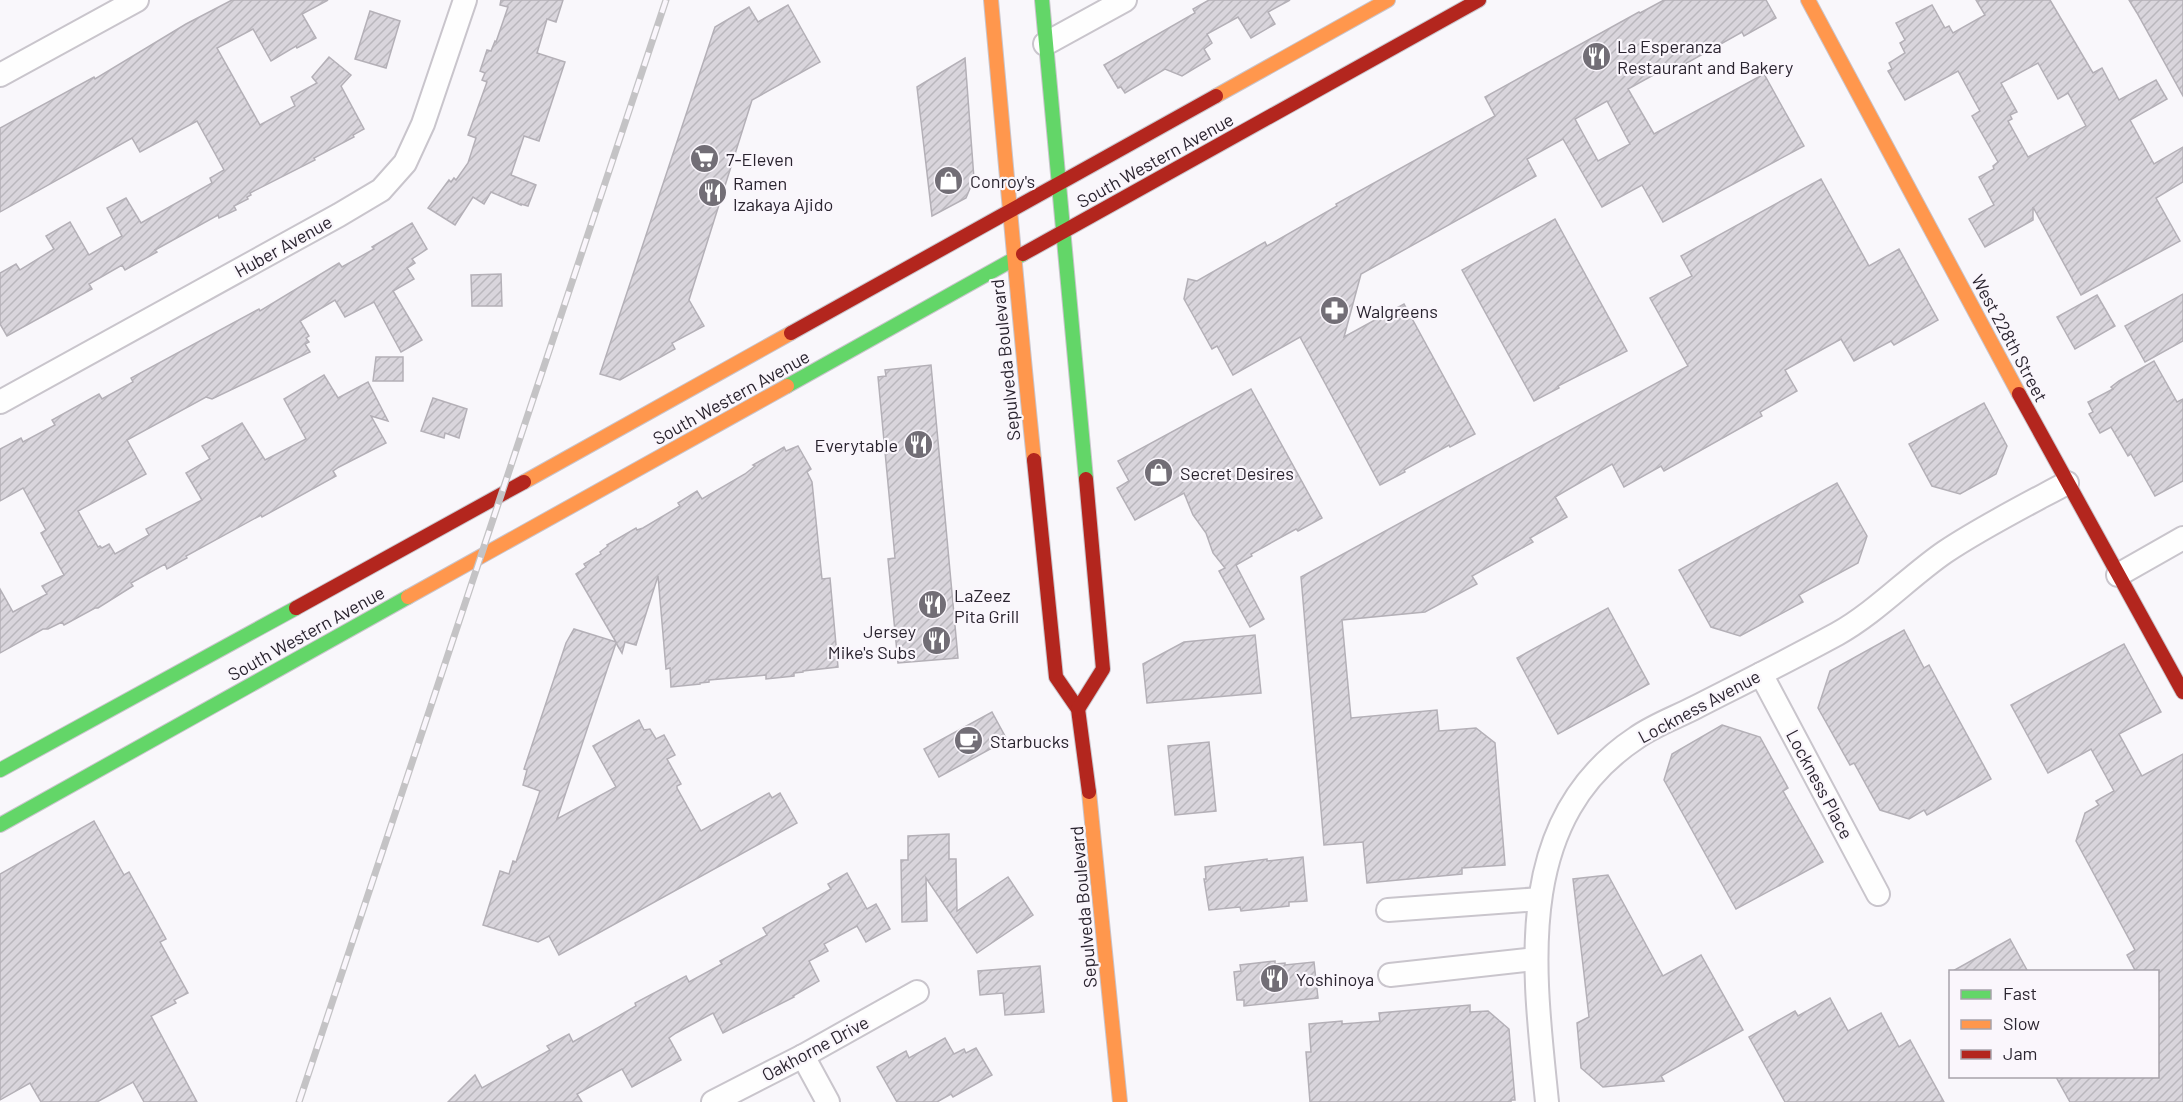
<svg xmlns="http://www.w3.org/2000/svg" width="2183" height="1102" font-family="Barlow,sans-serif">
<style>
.building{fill:url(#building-hatch);stroke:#b4b0b7;stroke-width:1.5;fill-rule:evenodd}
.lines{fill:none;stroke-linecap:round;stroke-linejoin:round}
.street-casing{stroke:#c9c5cc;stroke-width:26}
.fast-casing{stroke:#c9c5cc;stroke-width:16}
.slow-casing{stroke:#c9c5cc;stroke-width:16}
.jam-casing{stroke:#c9c5cc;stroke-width:16}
.street{stroke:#fefefe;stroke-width:22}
.fast{stroke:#63d668;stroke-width:14}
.slow{stroke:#ff974d;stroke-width:14}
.jam{stroke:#b3261e;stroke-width:14}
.rail-casing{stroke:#c4c3c5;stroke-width:7}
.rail{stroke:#faf6fc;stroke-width:4.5;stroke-dasharray:14;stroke-linecap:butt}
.labels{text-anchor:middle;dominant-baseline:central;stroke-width:4.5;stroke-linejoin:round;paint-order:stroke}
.poi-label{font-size:18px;fill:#2a242f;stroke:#faf6fc;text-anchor:start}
.street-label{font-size:18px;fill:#2a242f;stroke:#faf6fc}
</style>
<defs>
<pattern id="building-hatch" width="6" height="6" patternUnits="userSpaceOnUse" patternTransform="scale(1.5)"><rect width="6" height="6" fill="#d9d5dc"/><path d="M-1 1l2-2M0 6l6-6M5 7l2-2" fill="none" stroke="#bab7bd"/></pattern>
</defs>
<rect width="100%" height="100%" fill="#f9f7fb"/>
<g class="building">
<path d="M232,0H328L302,14L316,38L297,48L296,46L271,61L253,29L217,48L260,125L295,106L291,97L317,83L312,77L329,57L351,75L341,86L364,129L353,135L354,137L314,158L315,160L250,193L251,195L247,197L248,199L234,206L236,210L219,218L218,215L155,250L157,252L125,270L122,265L89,284L92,289L7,336L0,324V273L16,264L20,270L54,249L46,236L70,222L89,255L122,236L107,208L126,198L141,223L212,183L210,178L224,170L197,121L140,152L132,138L0,212V128L94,77L95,79L186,24Z"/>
<path d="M501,0H563L556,22L547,19L537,53L565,62L539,141L524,136L511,175L536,185L528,206L521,204V205L491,192L484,204L473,197L455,225L428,208L449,180L451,182L454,178L456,180L468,163L476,138L468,135L487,82L482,80L485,73L480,71L487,50L491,51L495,41L496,42L508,7L500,5Z"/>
<path d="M1209,0H1290L1268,12L1275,24L1251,38L1238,17L1207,34L1212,43L1204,49L1210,59L1182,76L1165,69L1125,93L1121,87L1118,88L1104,65L1195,13L1193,9Z"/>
<path d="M1664,0H1766L1776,18L1744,36L1742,32L1678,68L1675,63L1628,89L1654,134L1764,74L1804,146L1663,222L1642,185L1602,207L1563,139L1527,159L1536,176L1361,274L1344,337L1404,304L1475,434L1450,447L1449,445L1404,470L1405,472L1380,485L1300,337L1233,375L1217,346L1212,349L1184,299L1188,279L1197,281L1265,242L1267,246L1337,206L1336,204L1495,116L1485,97L1639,12L1640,13ZM1607,101L1630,144L1598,161L1575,119Z"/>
<path d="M1976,0H2050L2093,73L2102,68L2119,100L2156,80L2167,99L2130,120L2154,164L2183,147V182L2156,198L2180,241L2081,295L2033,207V220L1985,247L1969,219L1994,205L1979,177L1994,169L1993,166L1998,162L1972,116L1980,111L1958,71L1905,100L1888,71L1892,69L1889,63L1905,53L1900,43L1905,40L1896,23L1932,5L1945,28L1949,26L1953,33L1985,15ZM2038,63L2058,99L2068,93L2086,126L2028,157L2008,121L2012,119L2010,115L2017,112L2001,83Z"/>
<path d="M2129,0H2183V96L2137,13Z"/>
<path d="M788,5L820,62L752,100L689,300L704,326L672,343L675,349L620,380L600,374L715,27L749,7L758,22Z"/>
<path d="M370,11L400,21L386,68L355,59Z"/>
<path d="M965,58L974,179L966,198L932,216L917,87Z"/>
<path d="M1821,179L1869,266L1899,249L1938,320L1894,345L1891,341L1854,361L1841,339L1803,360L1785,370L1797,391L1760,412L1762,416L1664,471L1661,466L1624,487L1612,464L1555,497L1567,517L1530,538L1533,542L1472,576L1477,584L1425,612L1342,620L1351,718L1437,710L1439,731L1476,728L1495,743L1505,865L1462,868V874L1367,883L1363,842L1324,845L1301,577L1688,366L1650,298L1692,276L1681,256Z"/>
<path d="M1555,219L1627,351L1558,386L1559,388L1534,401L1462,270Z"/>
<path d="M412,223L427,249L412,259L415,263L407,268L414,279L393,291L422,340L401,352L374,302L345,317L335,300L300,321L309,336L306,338L309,342L305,344L310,352L212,399L206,397L127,440L146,474L78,511L98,547L100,546L102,548L109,544L115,554L149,535L146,529L202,500L186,473L210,459L202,446L242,423L265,460L306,439L284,399L324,375L338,398L368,382L388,421L371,416L386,443L339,467L333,471L336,476L262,517L261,515L186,556L187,558L167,569L165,564L131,583L133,586L98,608H95L64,625L62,622L48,629H43L0,653V589L13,612L47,594L42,586L64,575L41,533L46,530L23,488L0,501V449L21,438L23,442L55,425L52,420L99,394L102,399L133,382L131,378L259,309L260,311L339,263L342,267L374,249L372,247Z"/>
<path d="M501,274L502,306H472L471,275Z"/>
<path d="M2183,294V341L2145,362L2125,326Z"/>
<path d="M2097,295L2115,326L2075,349L2057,317Z"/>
<path d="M376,357H403V381H373Z"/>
<path d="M2154,361L2177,402L2183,399V481L2155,496L2131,454L2128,456L2111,427L2100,433L2089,414L2093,412L2088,402L2113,389L2111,387L2119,381Z"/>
<path d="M931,365L958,658L898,663L888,559L895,558L878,377L886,376L885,370Z"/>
<path d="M1251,389L1322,518L1298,531L1296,529L1251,554L1252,556L1236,565L1264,619L1250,627L1219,571L1225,568L1213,553L1206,533L1193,515L1184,493L1135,520L1117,488L1129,481L1118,461Z"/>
<path d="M433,398L467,409L459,438L445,433L444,438L421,431Z"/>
<path d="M1984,403L2007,446L1996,474L1960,494L1932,486L1909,444Z"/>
<path d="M798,446L811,469L807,472L812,482L822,579L830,578L838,667L803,671V672L794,673V676L766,679V675L709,680V682L700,683V684L671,687L670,668L666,669L658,576L636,645L625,642L622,653L616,643L557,819L616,787L593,746L639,720L644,730L650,729L656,739L664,735L675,755L667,759L681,784L677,786V788L701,831L769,793L772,798L780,793L797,823L559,955L549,936L538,942L483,925L500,871L509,874L513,861L516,862L540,791L523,785L527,770L524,769L566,643L574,629L616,642L576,574L586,567L584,564L601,554L600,552L608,546L607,545L636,528L637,530L643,528L680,506L678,503L697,491L702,499L745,474L755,466L753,465L784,447L786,451Z"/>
<path d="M1837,483L1867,536L1858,563L1799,595L1803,602L1740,636L1711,627L1679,570Z"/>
<path d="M1608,608L1649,684L1558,734L1517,658Z"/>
<path d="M1904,630L1924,668L1929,665L1991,779L1927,815L1924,810L1909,819L1880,810L1854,763L1850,765L1818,708L1830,671Z"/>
<path d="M1255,635L1261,693L1147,703L1143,664L1184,642Z"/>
<path d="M2124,644L2161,712L2119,734L2142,776L2183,754V1102H2070L2056,1077H2157V972H2136L2127,955L2135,950L2076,841L2085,813L2099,805L2096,801L2114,791L2091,749L2048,773L2011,705Z"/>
<path d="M992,712L1006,738L993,744L994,747L939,777L924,749Z"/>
<path d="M1722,725L1760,737L1788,788L1783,791L1823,862L1736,909L1664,780L1672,754Z"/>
<path d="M1209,742L1216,811L1175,815L1168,746Z"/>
<path d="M94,821L124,875L129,872L154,917L166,939L160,942L188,993L174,1000L176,1003L151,1016L197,1102H144L133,1082L97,1102H41L30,1083L0,1100V874Z"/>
<path d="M949,834V859H956L957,911L1008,877L1033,915L977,953L926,878L927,921L902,922L901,860H908V836Z"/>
<path d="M1303,857L1307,901L1289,902V906L1241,911L1240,907L1209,910L1204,879H1206L1205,867L1267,859V861Z"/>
<path d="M847,873L867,909L876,904L890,929L866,942L857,926L824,944L828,951L809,961L819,981L793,996L794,997L723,1033L713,1013L676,1033L669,1038L681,1060L632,1087L622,1069L577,1094L582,1102H448L475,1075L482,1088L550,1050L547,1046L569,1034L573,1042L636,1006L635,1003L686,976L689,982L722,964L720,961L767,935L763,928L831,889L828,884Z"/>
<path d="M1608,875L1663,976L1701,955L1743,1030L1661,1076L1664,1081L1603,1087L1581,1068L1577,1023L1589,1017L1573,879Z"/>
<path d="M2010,939L2028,972H1951Z"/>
<path d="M1275,961V964L1285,963V965L1314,962L1318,998L1244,1006V1000H1237L1234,972L1241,971L1240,965Z"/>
<path d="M1040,966L1044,1012L1005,1015L1003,993L980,995L978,971Z"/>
<path d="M1830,998L1848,1031L1881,1013L1899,1047L1910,1040L1944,1102H1785L1749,1037L1795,1011L1798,1016Z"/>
<path d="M1470,1005V1012L1488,1011L1509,1029L1515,1100H1511V1102H1310L1306,1052H1311L1309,1024L1342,1021V1024L1380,1021L1379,1013Z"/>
<path d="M945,1038L954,1054L964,1049L966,1053L976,1048L992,1075L953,1097L951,1094L937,1102H897L877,1067L906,1051L909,1058Z"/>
</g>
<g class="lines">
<defs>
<g id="street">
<path d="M1045,44L1125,0"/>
<path d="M0,75L137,0"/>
<path d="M0,402L339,215L381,190L405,163L423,124L465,0"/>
<path d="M2118,575L2183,538"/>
<path d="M1761,674L1878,894"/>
<path d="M1388,910L1540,899"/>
<path d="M1390,975L1535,959"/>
<path d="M803,1056L828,1102"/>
<path d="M713,1102L803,1056L917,992"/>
<path d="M1547,1102C1534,973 1511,821 1636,738C1654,725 1677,717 1696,707C1743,683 1791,659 1837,634C1875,613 1910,576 1945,552C1984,526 2026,505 2067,483"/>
</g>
<g id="fast">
<path d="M1042,0L1086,479"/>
<path d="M787,386L1023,254"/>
<path d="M0,770L296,608"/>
<path d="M0,825L408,597"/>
</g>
<g id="slow">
<path d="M991,0C1005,153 1018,307 1034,460"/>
<path d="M1808,0L2019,394"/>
<path d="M1216,96L1388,0"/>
<path d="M524,482L791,333"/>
<path d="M408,597L787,386"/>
<path d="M1089,792L1120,1102"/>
</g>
<g id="jam">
<path d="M1023,254L1479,0"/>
<path d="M791,333L1216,96"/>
<path d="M2019,394L2183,692"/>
<path d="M1034,460L1056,677L1078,709L1089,792"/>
<path d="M296,608L524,482"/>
<path d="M1078,709L1103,669L1086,479"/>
</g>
</defs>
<use href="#street" class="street-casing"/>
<use href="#fast" class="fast-casing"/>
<use href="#slow" class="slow-casing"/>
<use href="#jam" class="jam-casing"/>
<use href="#street" class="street"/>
<use href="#fast" class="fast"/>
<use href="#slow" class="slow"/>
<use href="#jam" class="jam"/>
<defs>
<path id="rail" d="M299,1102L666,0"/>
</defs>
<use href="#rail" class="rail-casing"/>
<use href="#rail" class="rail"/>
</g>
<defs>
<symbol id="restaurant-disc" viewBox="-11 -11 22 22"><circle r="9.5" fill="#726e76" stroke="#faf6fc"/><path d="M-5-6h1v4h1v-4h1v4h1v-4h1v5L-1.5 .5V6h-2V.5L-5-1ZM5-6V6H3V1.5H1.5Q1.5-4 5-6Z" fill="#fff"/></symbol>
<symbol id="supermarket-disc" viewBox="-11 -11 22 22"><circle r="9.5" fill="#726e76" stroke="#faf6fc"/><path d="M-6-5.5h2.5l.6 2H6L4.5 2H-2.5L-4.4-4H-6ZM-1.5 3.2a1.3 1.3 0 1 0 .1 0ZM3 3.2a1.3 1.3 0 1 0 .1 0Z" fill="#fff"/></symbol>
<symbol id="shop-disc" viewBox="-11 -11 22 22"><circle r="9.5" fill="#726e76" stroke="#faf6fc"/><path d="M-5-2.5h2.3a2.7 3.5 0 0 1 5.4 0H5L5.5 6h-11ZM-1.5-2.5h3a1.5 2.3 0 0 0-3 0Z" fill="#fff"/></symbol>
<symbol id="pharmacy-disc" viewBox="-11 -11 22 22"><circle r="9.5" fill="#726e76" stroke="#faf6fc"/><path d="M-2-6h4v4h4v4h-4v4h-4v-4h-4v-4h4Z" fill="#fff"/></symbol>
<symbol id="cafe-disc" viewBox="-11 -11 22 22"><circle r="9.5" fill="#726e76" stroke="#faf6fc"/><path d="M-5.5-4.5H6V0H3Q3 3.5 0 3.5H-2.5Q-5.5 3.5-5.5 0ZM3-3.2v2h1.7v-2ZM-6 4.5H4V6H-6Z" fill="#fff"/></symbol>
</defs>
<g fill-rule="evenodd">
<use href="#restaurant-disc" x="1580" y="40" width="33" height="33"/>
<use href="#supermarket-disc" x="688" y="142" width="33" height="33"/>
<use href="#shop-disc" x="932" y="164" width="33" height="33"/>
<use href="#restaurant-disc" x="696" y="176" width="33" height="33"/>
<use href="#pharmacy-disc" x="1318" y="294" width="33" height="33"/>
<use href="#restaurant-disc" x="902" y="428" width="33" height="33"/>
<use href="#shop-disc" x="1142" y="456" width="33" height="33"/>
<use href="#restaurant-disc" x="916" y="588" width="33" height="33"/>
<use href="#restaurant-disc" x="920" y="624" width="33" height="33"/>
<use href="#cafe-disc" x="952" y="724" width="33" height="33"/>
<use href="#restaurant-disc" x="1258" y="962" width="33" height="33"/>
</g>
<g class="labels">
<g class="poi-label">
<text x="1617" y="46">La Esperanza<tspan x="1617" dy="21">Restaurant and Bakery</tspan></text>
<text x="726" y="159">7-Eleven</text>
<text x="970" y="181">Conroy's</text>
<text x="733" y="183">Ramen<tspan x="733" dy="21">Izakaya Ajido</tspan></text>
<text x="1356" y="311">Walgreens</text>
<text x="898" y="445" text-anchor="end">Everytable</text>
<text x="1180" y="473">Secret Desires</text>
<text x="954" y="595">LaZeez<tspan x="954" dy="21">Pita Grill</tspan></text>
<text x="916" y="631" text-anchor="end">Jersey<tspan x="916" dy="21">Mike's Subs</tspan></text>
<text x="990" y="741">Starbucks</text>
<text x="1296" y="979">Yoshinoya</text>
</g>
<g class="street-label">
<text transform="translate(1155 160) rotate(-29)">South Western Avenue</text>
<text transform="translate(283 246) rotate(-29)">Huber Avenue</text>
<text transform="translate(2010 338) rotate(62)">West 228th Street</text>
<text transform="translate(1005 360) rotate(-96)">Sepulveda Boulevard</text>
<text transform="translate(731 397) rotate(-29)">South Western Avenue</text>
<text transform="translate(306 633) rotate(-29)">South Western Avenue</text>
<text transform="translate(1699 706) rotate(-28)">Lockness Avenue</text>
<text transform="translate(1820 784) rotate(62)">Lockness Place</text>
<text transform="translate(1083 907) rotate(-95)">Sepulveda Boulevard</text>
<text transform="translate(815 1048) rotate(-28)">Oakhorne Drive</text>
</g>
</g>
<rect x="1949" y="970" width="210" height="108" fill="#faf6fc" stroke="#a7a2aa" stroke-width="1.5"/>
<rect x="1961" y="990" width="30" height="9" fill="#63d668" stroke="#a7a2aa" stroke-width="1.5"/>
<text x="2003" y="1000" font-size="18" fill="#2a242f">Fast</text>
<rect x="1961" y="1020" width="30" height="9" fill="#ff974d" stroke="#a7a2aa" stroke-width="1.5"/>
<text x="2003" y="1030" font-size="18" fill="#2a242f">Slow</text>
<rect x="1961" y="1050" width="30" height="9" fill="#b3261e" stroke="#a7a2aa" stroke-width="1.5"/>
<text x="2003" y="1060" font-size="18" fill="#2a242f">Jam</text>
</svg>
